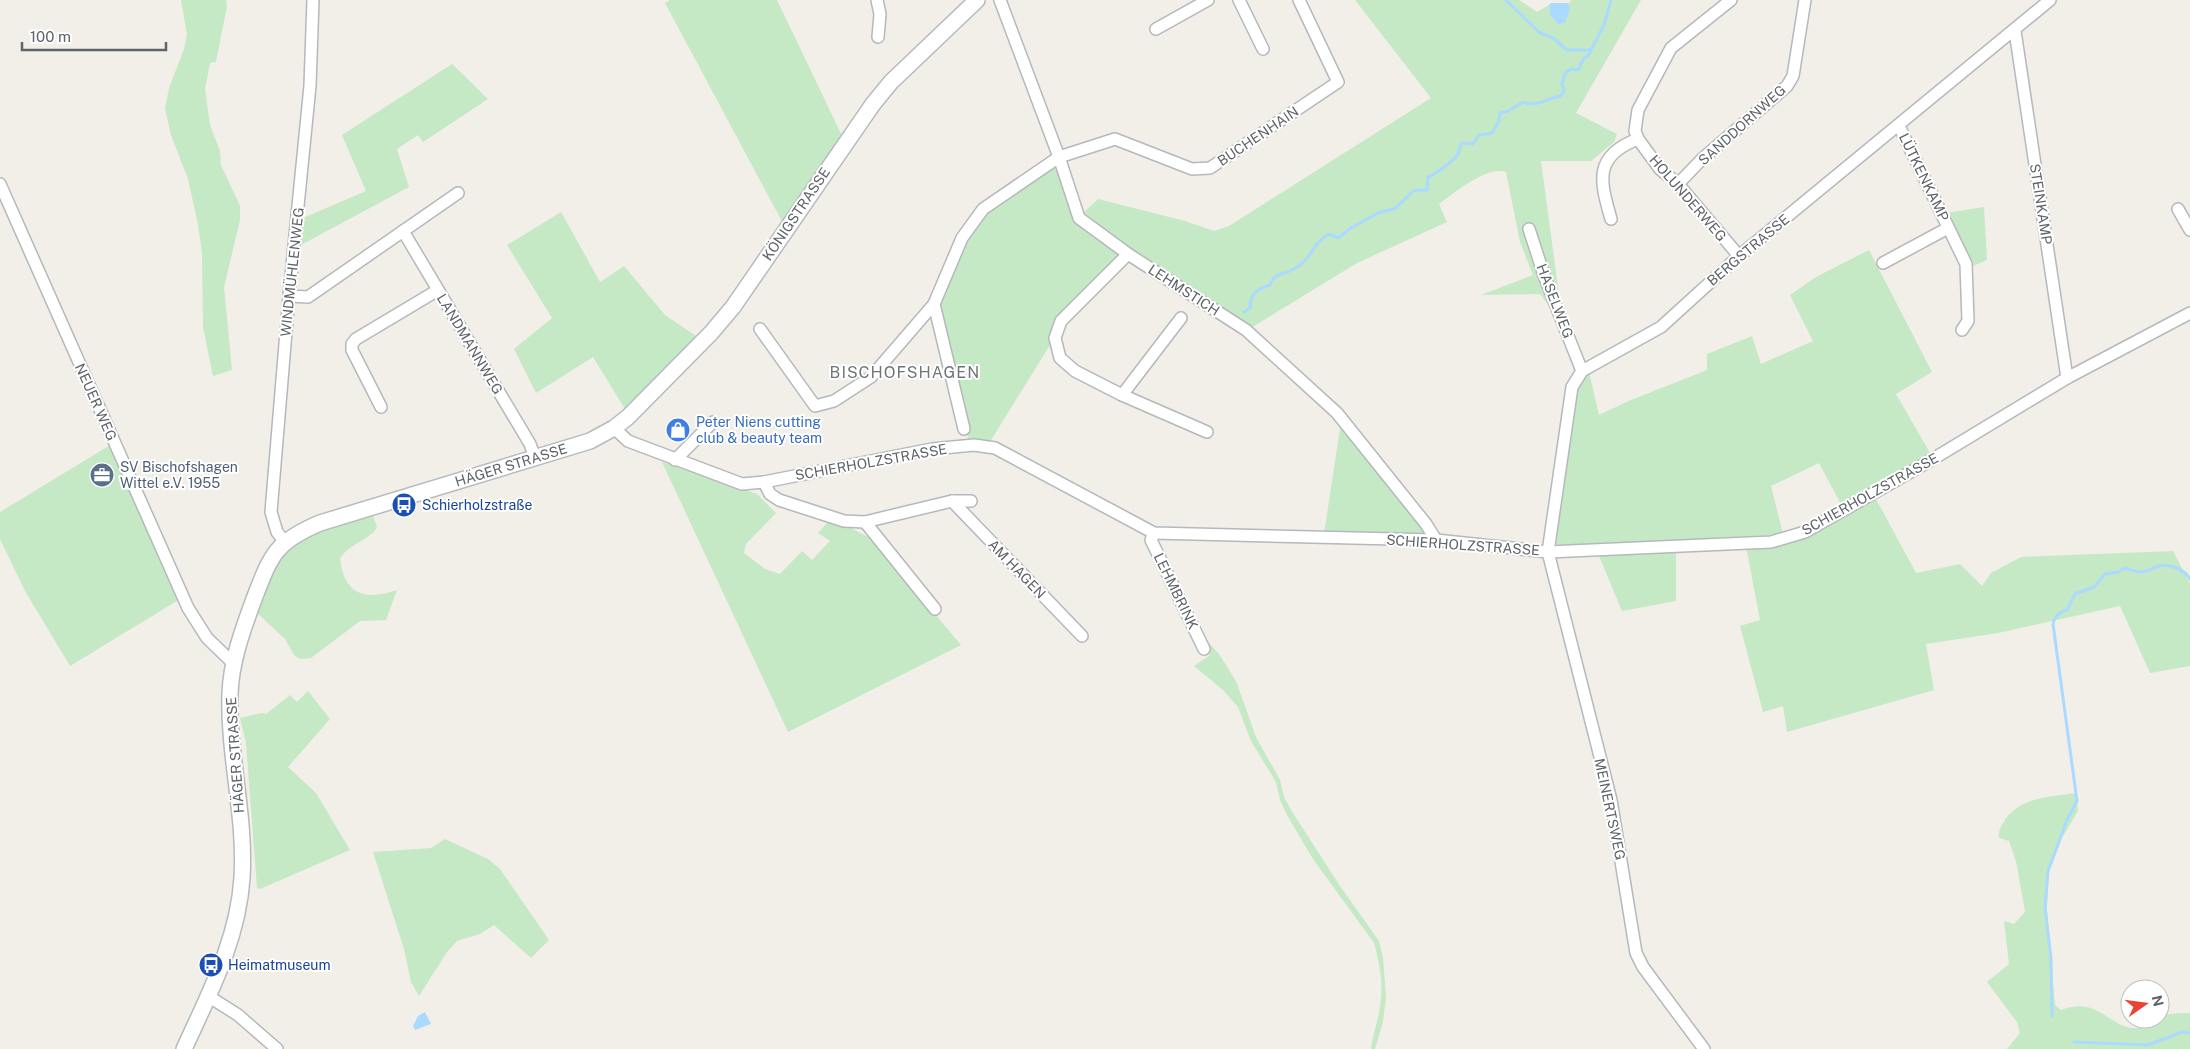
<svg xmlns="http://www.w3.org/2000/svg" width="2190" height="1049" font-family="'Public Sans',sans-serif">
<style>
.green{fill:#c5e8c5}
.water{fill:#aadaff}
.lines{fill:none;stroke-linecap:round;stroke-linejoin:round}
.stream{stroke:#aadaff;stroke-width:3}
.street-casing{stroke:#b5b8bc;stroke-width:14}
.secondary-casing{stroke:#b6babf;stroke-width:18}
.street{stroke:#fff;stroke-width:11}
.secondary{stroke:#fff;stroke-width:15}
.labels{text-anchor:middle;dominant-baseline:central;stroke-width:4;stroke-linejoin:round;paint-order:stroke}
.street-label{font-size:14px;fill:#5f6368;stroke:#fff}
.shop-label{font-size:14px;fill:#366cbe;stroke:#fff;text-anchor:start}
.service-label{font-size:14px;fill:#4e5e75;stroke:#fff;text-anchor:start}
.transit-label{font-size:14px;fill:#164399;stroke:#fff;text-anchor:start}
.quarter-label{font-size:16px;letter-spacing:1px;fill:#70757a;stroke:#fff}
</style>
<rect width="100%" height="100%" fill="#f1efe8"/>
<g class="green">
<path d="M181,0H226L227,6L216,62L210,63L205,89L210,125L220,151L221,165L240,206V220L224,287L232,370L213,376L203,327L202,253L198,224L188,179L171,135L165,109L169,88L184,49L187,34Z"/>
<path d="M670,0H777L844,140L785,227L665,3Z"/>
<path d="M1355,0H1519L1537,12L1549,5L1550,15L1558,24L1570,10L1568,4L1571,0H1641L1576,113L1617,134L1614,142L1591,161H1541L1561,310L1554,313L1540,294L1481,295L1533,275L1520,242L1506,172C1487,165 1454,193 1439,204L1447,222L1357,263L1251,328L1225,309L1129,250L1084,212L1098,199L1185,221L1214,231L1229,226L1431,98Z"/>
<path d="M452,64L488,99L423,142L418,135L397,149L409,187L299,246L303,218L366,191L342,135Z"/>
<path d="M1054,164L1077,220L1122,257L1059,320L1050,345L988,445L969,441L937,304L964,239L980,215Z"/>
<path d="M1984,207L1987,260L1973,266L1947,213Z"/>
<path d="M561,212L600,282L624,266L665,315L702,340L628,414L593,357L536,393L514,349L552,318L507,245Z"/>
<path d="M1869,250L1932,372L1896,394L1930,453L1843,508L1819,463L1771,486L1783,534L1563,547L1556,544L1575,388L1589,372L1599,415L1631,400L1707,370V354L1752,336L1761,364L1813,341L1790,295L1816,277Z"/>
<path d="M1341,422L1414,513L1425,533L1424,534H1324Z"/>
<path d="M112,444L180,599L70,666L25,591L0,539V512Z"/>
<path d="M662,462L757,494L776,513L746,544L744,553L765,569L780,574L802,551L812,560L830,541L818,533L829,521L847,526L872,539L961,645L788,732Z"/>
<path d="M1876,499L1916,573L1960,564L1982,586L1991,573L2021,557L2173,551L2190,584V666L2150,673L2120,606L1998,633L1926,644L1934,690L1787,732L1783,706L1763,712L1740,626L1760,620L1746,546L1781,544L1806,538Z"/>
<path d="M372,513L377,527C370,540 352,542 340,558C344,595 365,601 397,590L386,620L360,621L311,658L300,659L294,655L285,639L256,612C262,594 271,563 284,549C302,530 347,521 372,513Z"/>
<path d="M1676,548V601L1622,611L1597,551Z"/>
<path d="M1201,634L1219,654L1236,681L1256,737L1280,780L1284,797L1291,810L1340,886L1379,941L1383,958L1386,997L1383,1022L1375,1049H1371C1373,1032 1380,1016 1381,998C1383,980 1379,961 1374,943L1313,859L1287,815L1280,800L1276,782L1251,741L1238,707L1223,690L1194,666L1210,655Z"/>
<path d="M308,691L330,719L288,767L316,793L350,850L260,889L257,888L246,743L240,718L262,713L266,714L290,695L297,702Z"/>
<path d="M2076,793L2078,811L2062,838L2049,871L2047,908L2055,1005L2061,1010C2099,995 2109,1029 2136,1028C2147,1028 2157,1017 2167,1015C2174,1013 2183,1013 2190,1013V1049H2007L2020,1033L2017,1022L1987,982L2009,964L2004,921L2014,924L2025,912L2016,861L2009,841L1999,838C1998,832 2000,829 2003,823C2018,797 2049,797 2076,793Z"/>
<path d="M445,839L488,859L500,869L549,940L531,958L494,925L480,934L457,941L447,952L419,996L411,982L404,949L373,852L431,848Z"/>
</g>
<g class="water">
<path d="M1551,3H1568L1570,9L1565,23L1558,24L1550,15L1549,5Z"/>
<path d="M425,1012L431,1024L415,1030L413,1026L418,1016Z"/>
</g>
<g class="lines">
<g class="stream">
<path d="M1506,0L1540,33L1553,38L1567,50H1591"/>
<path d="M1244,312L1250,308C1251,292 1256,290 1270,285C1274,272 1284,275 1294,269C1311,261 1313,242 1329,234L1338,238L1351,228L1378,213L1396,208L1413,191L1427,190L1428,177C1434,175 1455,160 1458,154C1460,150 1459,147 1462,143L1473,144L1479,135L1492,133L1499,121L1500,113L1508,111L1523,102C1535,108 1548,98 1561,96L1564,90L1562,84L1565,73L1571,69L1578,70L1584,58L1588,56L1604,25L1611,0"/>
<path d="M2052,1016L2051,958L2045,908L2048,871L2067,820L2077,801L2053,624C2055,616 2058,613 2067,610L2075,594L2094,587L2105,574L2118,572L2125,568C2130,569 2135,572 2140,572C2148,572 2152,568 2159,566C2170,563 2185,570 2190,579"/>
<path d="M2074,1042L2148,1045L2182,1032L2190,1033"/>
</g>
<defs>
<g id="street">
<path d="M877,0L880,14L878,37"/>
<path d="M1000,0L1059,157L1079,218L1128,254L1246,330L1337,413L1426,524L1436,540"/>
<path d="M1239,0L1263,49"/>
<path d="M1731,0L1671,48L1638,110L1635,131L1638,139L1660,169L1678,184L1739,256"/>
<path d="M1156,29L1208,0"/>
<path d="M2015,31L2067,378"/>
<path d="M1899,126L1966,264L1968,321L1962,330"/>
<path d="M0,184L188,608L207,638L234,664"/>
<path d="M1678,184L1702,159L1787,86L1793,76L1805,0"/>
<path d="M2178,209L2190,230"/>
<path d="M1611,219C1600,181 1593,156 1638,139"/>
<path d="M1529,229L1545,278L1582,371"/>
<path d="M403,231L530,444L535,458"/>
<path d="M1128,254L1061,321L1055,338L1060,358L1075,371L1122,395L1207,432"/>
<path d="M1883,263L1948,228"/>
<path d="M289,296L308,297L458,193"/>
<path d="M934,304L964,429"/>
<path d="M760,329L815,406L834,401L871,377L934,304L962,238L983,209L1059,157L1115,139L1192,169L1210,168L1338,82L1299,0"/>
<path d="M1122,395L1181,318"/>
<path d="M381,407L352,350V344L356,339L438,290"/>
<path d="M614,428L628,441L742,484L764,482L932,449L974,445L995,448L1154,533L1436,540L1548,552L1771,542L1805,532L1923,465L2067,378L2190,313"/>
<path d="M675,460L713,422"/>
<path d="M764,482L770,494L779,500L844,521L865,522L952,501H971"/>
<path d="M952,501L1082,636"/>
<path d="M865,522L935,609"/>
<path d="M1154,533L1151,540L1204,649"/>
<path d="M284,541L277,532L271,512L289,296L310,86L313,0"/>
<path d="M208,996L238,1015L277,1049"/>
<path d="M1704,1049L1643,967L1636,953L1611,800L1548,552L1572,387L1582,371L1661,327L1739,256L2050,0"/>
</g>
<path id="secondary" d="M184,1049C209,994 238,940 242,878C246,817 228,755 230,694C231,661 243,629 254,599C271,555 275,542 320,523L590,441L614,428L628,417L711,333L733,307L873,104L891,82L977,0"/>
</defs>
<use href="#street" class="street-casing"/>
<use href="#secondary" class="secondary-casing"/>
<use href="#street" class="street"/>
<use href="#secondary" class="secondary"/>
</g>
<defs>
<symbol id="shop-disc" viewBox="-11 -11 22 22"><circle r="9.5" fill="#3f7fe0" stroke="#fff"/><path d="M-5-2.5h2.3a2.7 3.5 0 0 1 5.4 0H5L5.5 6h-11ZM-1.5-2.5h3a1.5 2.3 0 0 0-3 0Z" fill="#fff"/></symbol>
<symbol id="office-disc" viewBox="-11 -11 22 22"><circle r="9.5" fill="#5c6f8a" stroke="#fff"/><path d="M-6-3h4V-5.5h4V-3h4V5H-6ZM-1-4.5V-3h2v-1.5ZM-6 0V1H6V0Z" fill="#fff"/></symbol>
<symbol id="bus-disc" viewBox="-11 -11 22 22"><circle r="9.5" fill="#1a4fb4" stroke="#fff"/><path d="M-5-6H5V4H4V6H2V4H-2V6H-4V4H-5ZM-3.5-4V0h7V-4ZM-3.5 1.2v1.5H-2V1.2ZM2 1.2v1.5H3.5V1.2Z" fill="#fff"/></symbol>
</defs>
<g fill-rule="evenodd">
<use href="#shop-disc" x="664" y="416" width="28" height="28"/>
<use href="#office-disc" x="88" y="461" width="28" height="28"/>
<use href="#bus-disc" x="390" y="491" width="28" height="28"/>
<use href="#bus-disc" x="197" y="951" width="28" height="28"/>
</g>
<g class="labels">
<g class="street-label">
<text transform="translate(1742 125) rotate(-42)">SANDDORNWEG</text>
<text transform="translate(1258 136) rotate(-34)">BUCHENHAIN</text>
<text transform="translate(1924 177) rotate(64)">LÜTKENKAMP</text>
<text transform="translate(1688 198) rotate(49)">HOLUNDERWEG</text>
<text transform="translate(2041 204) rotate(81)">STEINKAMP</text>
<text transform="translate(796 214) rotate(-56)">KÖNIGSTRASSE</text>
<text transform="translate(1748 250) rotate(-40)">BERGSTRASSE</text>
<text transform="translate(292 272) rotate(-84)">WINDMÜHLENWEG</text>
<text transform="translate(1184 290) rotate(33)">LEHMSTICH</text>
<text transform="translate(1555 301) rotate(69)">HASELWEG</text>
<text transform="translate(470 344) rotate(59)">LANDMANNWEG</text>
<text transform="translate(96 402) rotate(66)">NEUER WEG</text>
<text transform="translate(871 462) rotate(-10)">SCHIERHOLZSTRASSE</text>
<text transform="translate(511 465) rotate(-17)">HÄGER STRASSE</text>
<text transform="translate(1870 494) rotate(-29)">SCHIERHOLZSTRASSE</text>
<text transform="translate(1463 545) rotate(4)">SCHIERHOLZSTRASSE</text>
<text transform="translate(1017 569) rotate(46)">AM HAGEN</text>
<text transform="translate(1176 591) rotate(64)">LEHMBRINK</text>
<text transform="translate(235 755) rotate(-94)">HÄGER STRASSE</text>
<text transform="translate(1610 809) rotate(78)">MEINERTSWEG</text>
</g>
<g class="shop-label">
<text x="696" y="422">Peter Niens cutting<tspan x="696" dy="16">club &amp; beauty team</tspan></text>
</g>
<g class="service-label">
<text x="120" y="467">SV Bischofshagen<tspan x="120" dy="16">Wittel e.V. 1955</tspan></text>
</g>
<g class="transit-label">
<text x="422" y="505">Schierholzstraße</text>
<text x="228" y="965">Heimatmuseum</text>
</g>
<g class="quarter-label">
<text x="905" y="372">BISCHOFSHAGEN</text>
</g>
</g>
<g transform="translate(2145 1004) rotate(76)"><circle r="24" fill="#ffffff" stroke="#bfc1c3"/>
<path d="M0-4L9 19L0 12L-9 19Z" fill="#ea4335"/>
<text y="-8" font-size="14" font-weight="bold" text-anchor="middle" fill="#5f6368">N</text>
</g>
<path d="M22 42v8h144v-8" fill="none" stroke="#5f6368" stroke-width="2.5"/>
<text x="30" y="42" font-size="15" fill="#5f6368" stroke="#ffffff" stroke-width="4" paint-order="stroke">100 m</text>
</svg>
